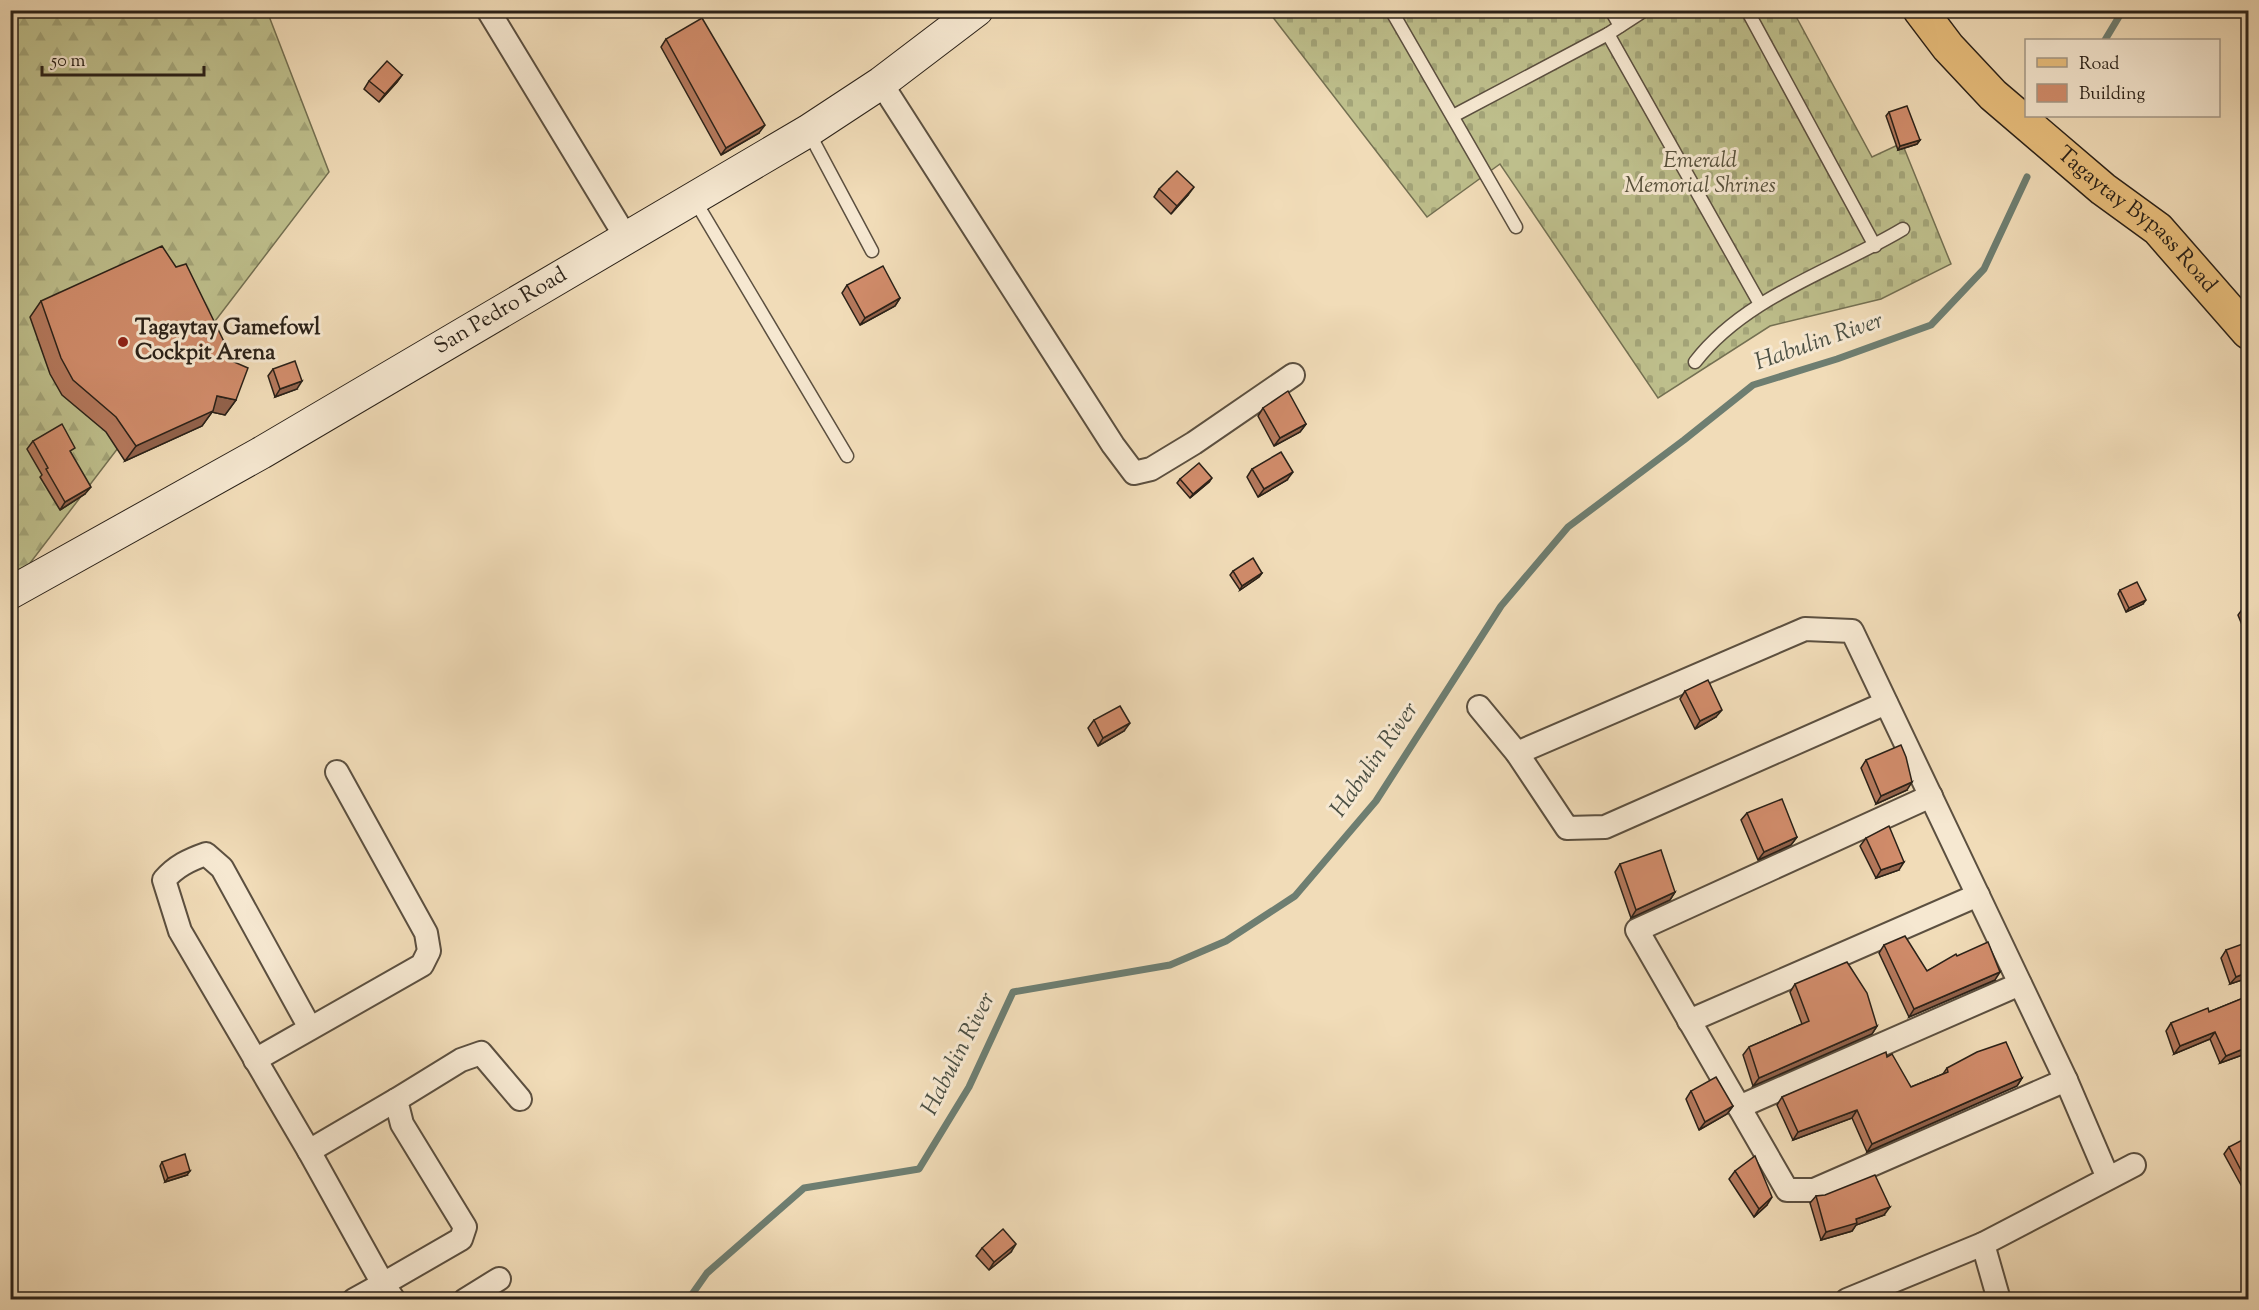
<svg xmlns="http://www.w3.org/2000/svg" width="2259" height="1310" font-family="'Sorts Mill Goudy',serif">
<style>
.forest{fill:url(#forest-firs);stroke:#747052;stroke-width:1.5}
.cemetery{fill:url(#cemetery-stones);stroke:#747052;stroke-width:1.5}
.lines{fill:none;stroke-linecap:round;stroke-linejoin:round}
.stream{stroke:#6e7e71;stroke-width:7}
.lane-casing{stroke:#5c5040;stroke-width:15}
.street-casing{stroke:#5c5040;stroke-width:26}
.secondary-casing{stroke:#2a2118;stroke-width:34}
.primary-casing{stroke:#2a2118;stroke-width:36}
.lane{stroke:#f6e8d1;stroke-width:12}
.street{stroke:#f6e8d1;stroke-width:22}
.secondary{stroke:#f6e8d1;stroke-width:32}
.primary{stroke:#e8be7c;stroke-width:33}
.wall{fill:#b4785c;stroke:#2a2118;stroke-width:1.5}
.shaded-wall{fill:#92624b;stroke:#2a2118;stroke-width:1.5}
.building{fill:#d18c6b;stroke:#2a2118;stroke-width:1.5}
.poi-dot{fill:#8f2418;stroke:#f6e8d1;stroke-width:2}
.labels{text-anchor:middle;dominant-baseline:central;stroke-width:6;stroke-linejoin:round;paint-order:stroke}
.park-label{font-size:22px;font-style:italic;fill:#56503b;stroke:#f6e8d1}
.street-label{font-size:22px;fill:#2a2118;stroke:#f6e8d1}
.poi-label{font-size:22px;font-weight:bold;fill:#2a2118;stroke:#f6e8d1;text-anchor:start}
.water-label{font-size:24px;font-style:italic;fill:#4c5044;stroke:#f6e8d1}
</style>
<defs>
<pattern id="forest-firs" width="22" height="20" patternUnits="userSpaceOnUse" patternTransform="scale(1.5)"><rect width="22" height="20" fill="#bebf8c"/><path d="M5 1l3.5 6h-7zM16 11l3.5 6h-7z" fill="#a3a478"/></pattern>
<pattern id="cemetery-stones" width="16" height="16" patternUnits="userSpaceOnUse" patternTransform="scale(1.5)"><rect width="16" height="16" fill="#bebf8c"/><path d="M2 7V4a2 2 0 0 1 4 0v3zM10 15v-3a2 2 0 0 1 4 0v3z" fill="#a3a478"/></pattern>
</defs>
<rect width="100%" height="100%" fill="#f1dcb8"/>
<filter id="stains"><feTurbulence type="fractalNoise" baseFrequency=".00333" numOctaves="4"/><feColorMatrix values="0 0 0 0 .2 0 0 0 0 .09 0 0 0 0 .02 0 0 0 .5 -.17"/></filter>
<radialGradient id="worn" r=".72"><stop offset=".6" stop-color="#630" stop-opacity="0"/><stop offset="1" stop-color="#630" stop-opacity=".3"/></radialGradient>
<path class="forest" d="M11,11H267L329,172L11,588Z"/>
<path class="cemetery" d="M1268,11H1793L1872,157L1902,143L1951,264L1881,299L1770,326L1658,398L1500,164L1427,217Z"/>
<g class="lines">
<g class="stream">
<path d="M2105,40L2123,10"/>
<path d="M688,1300L707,1273L804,1188L919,1169L969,1087L1013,992L1170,965L1226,941L1295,896L1376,801L1501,606L1568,527L1684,440L1753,385L1837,359L1931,325L1984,269L2027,177"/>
</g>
<defs>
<g id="lane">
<path d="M1391,10L1516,227"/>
<path d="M1611,10L1620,26"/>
<path d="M1747,10L1875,246"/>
<path d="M1608,34L1760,304"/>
<path d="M1453,116L1608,34L1645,10"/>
<path d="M808,131L872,251"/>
<path d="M694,199L847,456"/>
<path d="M1695,362C1746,296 1833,271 1903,229"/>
</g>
<g id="street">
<path d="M488,10L627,239"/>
<path d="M881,83L1113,445L1134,473L1151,469L1194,443L1293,375"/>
<path d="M1479,707L1517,753L1567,828L1605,827L1886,703"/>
<path d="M1517,753L1805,629L1852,631L2066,1080L2108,1178"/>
<path d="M1931,796L1637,930L1787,1190H1814L2066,1080"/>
<path d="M1689,1021L1978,895"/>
<path d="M310,1028L222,868L206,854C189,860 176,866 164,880L180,931L309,1151L383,1284L461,1239L465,1227L402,1124L396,1100L461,1060L481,1053L520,1099"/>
<path d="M255,1060L422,965L429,951L426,933L337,772"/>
<path d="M1739,1107L2020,984"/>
<path d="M309,1151L396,1100"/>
<path d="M1983,1244L1999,1300"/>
<path d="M354,1300L383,1284L394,1300"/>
<path d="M465,1300L499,1279"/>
<path d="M1847,1300L1983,1244L2134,1165"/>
</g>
<g id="secondary">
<path id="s1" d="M10,593L261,453L808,131L881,83L977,10"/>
</g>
<g id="primary">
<path id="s2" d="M1920,10L1948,47L1993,95L2103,189L2158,229L2248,332"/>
</g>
</defs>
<use href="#lane" class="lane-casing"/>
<use href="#street" class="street-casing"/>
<use href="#secondary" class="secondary-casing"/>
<use href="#primary" class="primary-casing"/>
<use href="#lane" class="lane"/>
<use href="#street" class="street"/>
<use href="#secondary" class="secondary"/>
<use href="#primary" class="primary"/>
</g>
<g class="wall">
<path d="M666,39L759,133L721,155L661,47Z"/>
<path d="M402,75L397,82L379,102L364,89L369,81Z"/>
<path d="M1889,112L1920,140L1917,144L1898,150L1886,116Z"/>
<path d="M1159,189L1188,195L1171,214L1154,197Z"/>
<path d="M847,285L900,298L895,306L860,325L842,293Z"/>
<path d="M41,301L236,400L225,415L212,412L202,426L125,461L106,432L62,395L50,374L30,317Z"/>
<path d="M273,369L297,389L275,397L268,376Z"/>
<path d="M1263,408L1306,424L1300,432L1274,446L1258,416Z"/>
<path d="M33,441L71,453L85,494L60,510L40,477L42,475L27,449Z"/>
<path d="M1252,469L1287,480L1258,497L1247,477Z"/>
<path d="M1180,479L1209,482L1190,498L1177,483Z"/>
<path d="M1233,571L1262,573L1259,577L1240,590L1230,575Z"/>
<path d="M2120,590L2143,604L2126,612L2118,594Z"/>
<path d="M2248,606V631L2245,632L2238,615L2243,608Z"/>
<path d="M1685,691L1716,717L1695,729L1680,699Z"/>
<path d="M1094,720L1124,731L1098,746L1088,728Z"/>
<path d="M1866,760L1907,790L1876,804L1861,768Z"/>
<path d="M1747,813L1797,837L1791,845L1758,860L1741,820Z"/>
<path d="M1866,838L1899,870L1876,878L1860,846Z"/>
<path d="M1620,864L1675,892L1670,900L1631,918L1615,872Z"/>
<path d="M1884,945L1927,971L1957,956L1995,980L1909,1017L1879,953Z"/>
<path d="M2226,950L2248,978L2230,984L2221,958Z"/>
<path d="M1795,984L1877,1026L1872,1034L1753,1086L1743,1055L1749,1047L1802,1024L1790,992Z"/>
<path d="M2248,996V1053L2220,1063L2210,1039L2174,1054L2166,1031L2171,1023L2209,1012Z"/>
<path d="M1887,1057L1911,1087L1943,1074L1947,1068L2022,1078L2017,1086L1867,1152L1852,1118L1793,1140L1777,1105L1782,1097Z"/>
<path d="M1691,1091L1733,1106L1727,1114L1699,1130L1686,1099Z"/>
<path d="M2229,1147L2248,1180L2241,1185L2224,1154Z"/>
<path d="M162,1162L187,1175L165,1182L160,1166Z"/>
<path d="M1735,1171L1767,1205L1754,1217L1729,1179Z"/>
<path d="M1816,1196L1884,1215L1856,1225L1852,1231L1821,1240L1810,1203Z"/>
<path d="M982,1248L1011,1252L989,1270L976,1256Z"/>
</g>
<g class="shaded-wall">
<path d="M402,75L397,82L379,102L385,94Z"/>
<path d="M765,125L759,133L721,155L726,148Z"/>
<path d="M1920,140L1917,144L1898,150L1900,146Z"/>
<path d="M1194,187L1188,195L1171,214L1177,206Z"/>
<path d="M900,298L895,306L860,325L865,318Z"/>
<path d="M302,381L297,389L275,397L280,389Z"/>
<path d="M217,396L236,400L225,415L212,412L202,426L125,461L136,446Z"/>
<path d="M1306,424L1300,432L1274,446L1280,438Z"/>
<path d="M1293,472L1287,480L1258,497L1264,489Z"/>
<path d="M1212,478L1209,482L1190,498L1193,494Z"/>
<path d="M91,487L85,494L60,510L65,502Z"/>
<path d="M1262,573L1259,577L1240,590L1242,586Z"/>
<path d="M2146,600L2143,604L2126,612L2129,608Z"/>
<path d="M1722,710L1716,717L1695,729L1700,721Z"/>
<path d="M1130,723L1124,731L1098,746L1103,738Z"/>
<path d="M1912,782L1907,790L1876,804L1881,796Z"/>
<path d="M1797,837L1791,845L1758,860L1764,852Z"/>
<path d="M1904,862L1899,870L1876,878L1881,870Z"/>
<path d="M1675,892L1670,900L1631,918L1636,910Z"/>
<path d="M2000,972L1995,980L1909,1017L1914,1009Z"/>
<path d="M2248,972V978L2230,984L2236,977Z"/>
<path d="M1877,1026L1872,1034L1753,1086L1759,1078Z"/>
<path d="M2215,1032L2210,1039L2174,1054L2180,1046Z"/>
<path d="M2248,1047V1053L2220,1063L2226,1056Z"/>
<path d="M2022,1078L2017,1086L1867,1152L1872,1144Z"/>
<path d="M1733,1106L1727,1114L1699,1130L1705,1122Z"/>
<path d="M1857,1110L1852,1118L1793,1140L1798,1132Z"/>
<path d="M190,1171L187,1175L165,1182L168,1178Z"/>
<path d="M2248,1176V1180L2241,1185L2245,1178Z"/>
<path d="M1772,1197L1767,1205L1754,1217L1759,1209Z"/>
<path d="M1890,1207L1884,1215L1856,1225L1852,1231L1821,1240L1826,1232L1856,1219Z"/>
<path d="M1016,1244L1011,1252L989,1270L994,1262Z"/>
</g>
<g class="building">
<path d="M702,18L765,125L726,148L666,39Z"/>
<path d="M387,61L402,75L385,94L369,81Z"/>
<path d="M1907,106L1920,140L1900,146L1889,112Z"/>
<path d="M1177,171L1194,187L1177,206L1159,189Z"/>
<path d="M162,246L176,267L186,264L234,362L248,368L236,400L217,396L213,411L136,446L116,417L73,380L61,358L41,301Z"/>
<path d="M883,266L900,298L865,318L847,285Z"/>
<path d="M295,361L302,381L280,389L273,369Z"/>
<path d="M1288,391L1306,424L1280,438L1263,408Z"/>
<path d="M62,424L75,448L70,451L91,487L65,502L46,469L48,468L33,441Z"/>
<path d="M1281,452L1293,472L1264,489L1252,469Z"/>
<path d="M1199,463L1212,478L1193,494L1180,479Z"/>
<path d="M1253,558L1262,573L1242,586L1233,571Z"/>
<path d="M2137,582L2146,600L2129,608L2120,590Z"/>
<path d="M2248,606V623L2243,608Z"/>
<path d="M1708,680L1722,710L1700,721L1685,691Z"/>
<path d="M1120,706L1130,723L1103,738L1094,720Z"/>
<path d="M1901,745L1906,757L1912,782L1881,796L1866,760Z"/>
<path d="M1782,799L1797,837L1764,852L1747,813Z"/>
<path d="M1889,826L1904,862L1881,870L1866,838Z"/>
<path d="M1661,850L1675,892L1636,910L1620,864Z"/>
<path d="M1905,936L1927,971L1956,954L1957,956L1988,942L2000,972L1914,1009L1884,945Z"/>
<path d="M2248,942V972L2236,977L2226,950Z"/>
<path d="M1847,962L1867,993L1877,1026L1759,1078L1749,1047L1809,1021L1795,984Z"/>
<path d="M2248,996V1047L2226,1056L2215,1032L2180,1046L2171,1023L2208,1008L2209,1012Z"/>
<path d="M2006,1042L2022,1078L1872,1144L1857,1110L1798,1132L1782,1097L1886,1052L1887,1057L1892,1054L1911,1087L1948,1072L1947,1068L1977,1052Z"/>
<path d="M1716,1077L1733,1106L1705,1122L1691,1091Z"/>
<path d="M2248,1137V1176L2245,1178L2229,1147Z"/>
<path d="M185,1154L190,1171L168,1178L162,1162Z"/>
<path d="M1755,1156L1772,1197L1759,1209L1735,1171Z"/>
<path d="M1875,1175L1890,1207L1856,1219L1857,1223L1826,1232L1816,1196L1825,1195Z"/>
<path d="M1003,1229L1016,1244L994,1262L982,1248Z"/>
</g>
<circle class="poi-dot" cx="123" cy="342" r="6"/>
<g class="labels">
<g class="park-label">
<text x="1700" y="162">Emerald<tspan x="1700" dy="25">Memorial Shrines</tspan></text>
</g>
<g class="street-label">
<text stroke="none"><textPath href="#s2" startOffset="303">Tagaytay Bypass Road</textPath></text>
<text stroke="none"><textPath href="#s1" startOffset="566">San Pedro Road</textPath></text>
</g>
<g class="poi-label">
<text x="135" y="329">Tagaytay Gamefowl<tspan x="135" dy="25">Cockpit Arena</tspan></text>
</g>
<g class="water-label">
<text transform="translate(1819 342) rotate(-19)">Habulin River</text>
<text transform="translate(1375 760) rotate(-55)">Habulin River</text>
<text transform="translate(959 1054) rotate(-63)">Habulin River</text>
</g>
</g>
<rect width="2259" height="1310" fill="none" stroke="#f1dcb8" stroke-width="36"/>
<rect x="12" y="12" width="2235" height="1286" fill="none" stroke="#2a2118" stroke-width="3"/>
<rect x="18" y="18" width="2223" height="1274" fill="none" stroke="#2a2118" stroke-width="1.5"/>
<rect x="2025" y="39" width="195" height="78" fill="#f6e8d1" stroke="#a49887" stroke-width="1.5"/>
<rect x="2037" y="58" width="30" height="9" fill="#e8be7c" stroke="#a49887" stroke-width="1.5"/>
<text x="2079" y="69" font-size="18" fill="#2a2118">Road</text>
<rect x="2037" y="84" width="30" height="18" fill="#d18c6b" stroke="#a49887" stroke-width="1.5"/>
<text x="2079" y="99" font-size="18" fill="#2a2118">Building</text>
<path d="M42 66v9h162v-9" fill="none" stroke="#2a2118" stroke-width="3"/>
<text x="51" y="66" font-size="18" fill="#2a2118" stroke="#f6e8d1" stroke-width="4.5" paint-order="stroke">50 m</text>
<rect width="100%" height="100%" filter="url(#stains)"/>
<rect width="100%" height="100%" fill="url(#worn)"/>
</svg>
